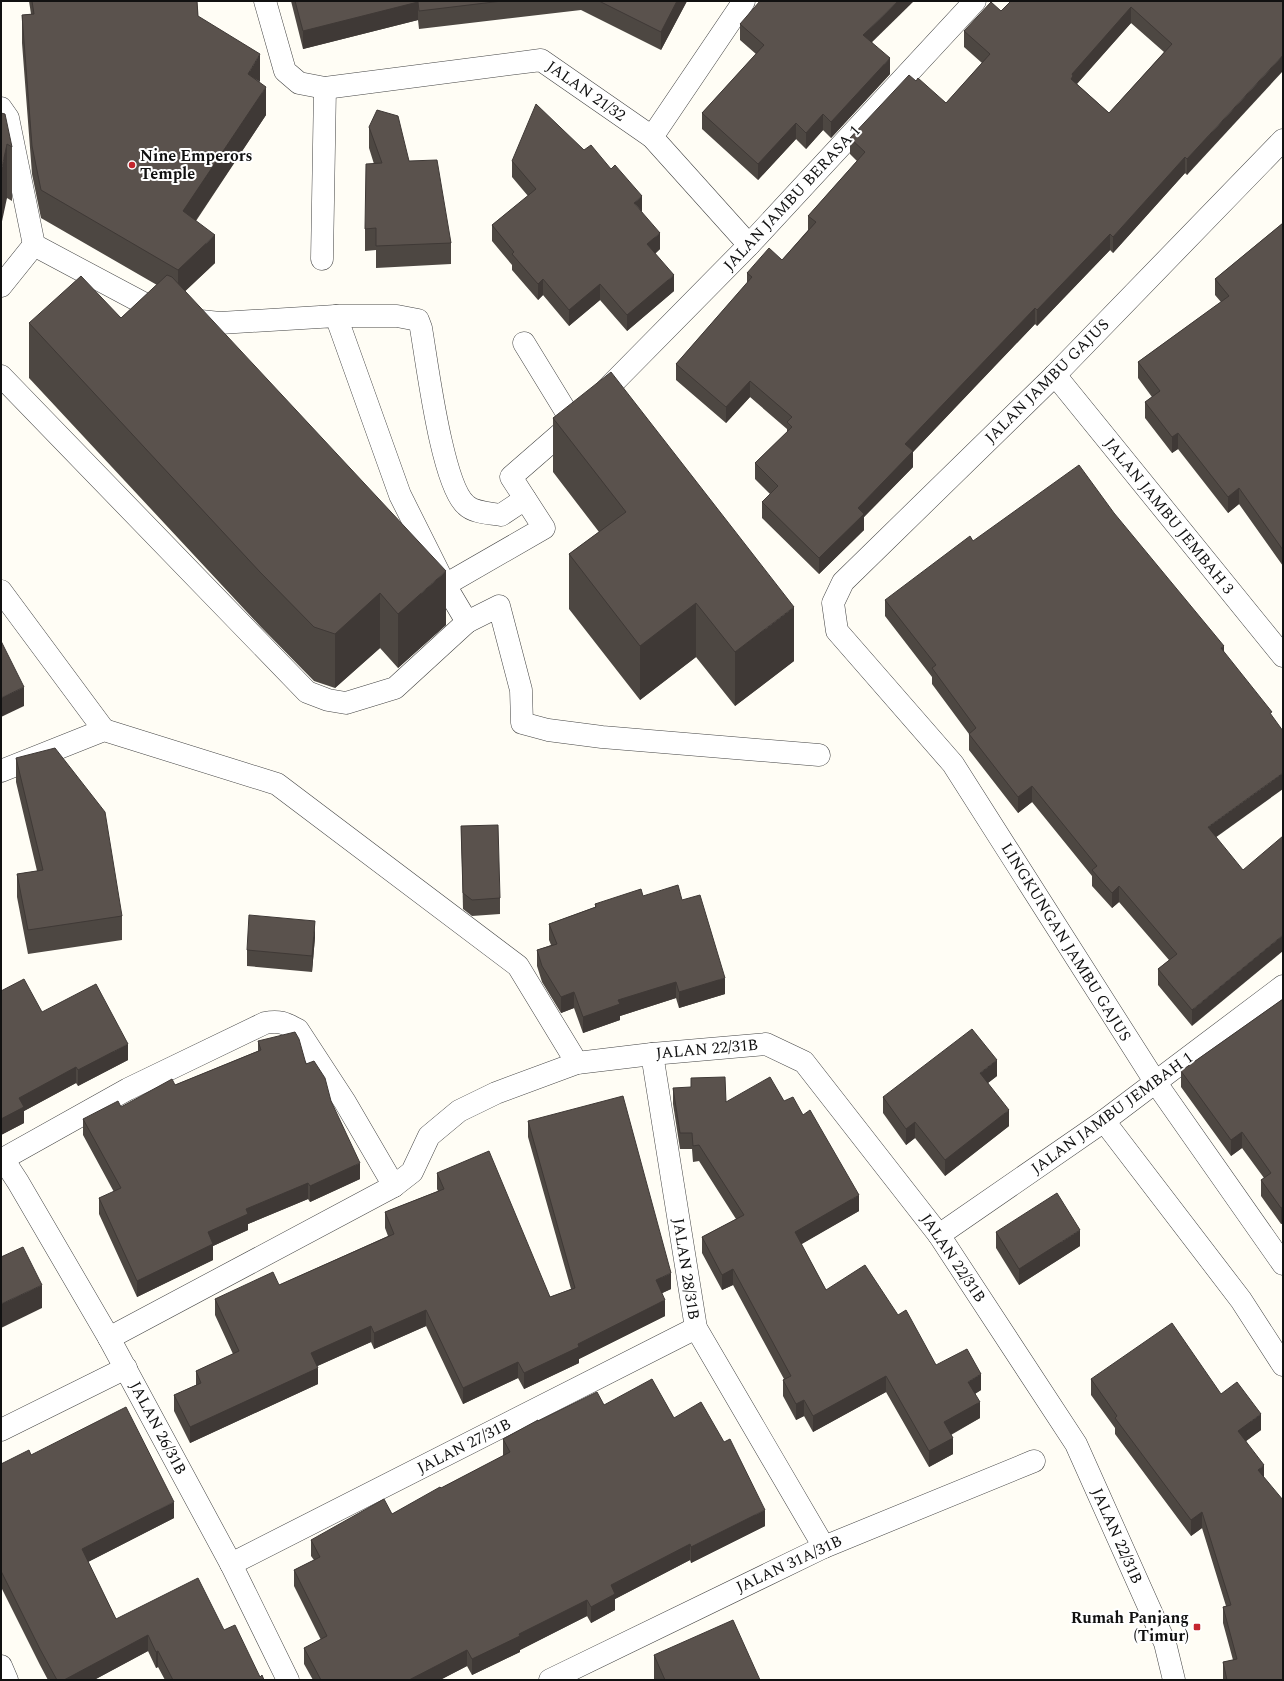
<svg xmlns="http://www.w3.org/2000/svg" width="1284" height="1681" font-family="Spectral,serif">
<style>
.lines{fill:none;stroke-linecap:round;stroke-linejoin:round}
.minor-casing{stroke:#444;stroke-width:23}
.minor{stroke:#fff;stroke-width:22}
.wall{fill:#4d4742;fill-rule:evenodd}
.shaded-wall{fill:#3f3936}
.building{fill:#5a524d;stroke:#3f3936;fill-rule:evenodd}
.poi-dot{fill:#c4262e;stroke:#fff;stroke-width:1.5}
.labels{text-anchor:middle;dominant-baseline:central;stroke-width:4;stroke-linejoin:round;paint-order:stroke}
.street-label{font-size:16px;fill:#111;stroke:#fff}
.poi-label{font-size:16px;font-weight:bold;fill:#111;stroke:#fff;text-anchor:start}
</style>
<rect width="100%" height="100%" fill="#fffdf5"/>
<g class="lines">
<defs>
<g id="minor">
<path d="M265,1L285,71L299,83L325,88L541,60L652,137L749,245"/>
<path d="M1,108L8,118L34,245L171,318L220,323L336,316L400,495L445,585L467,622"/>
<path d="M652,137L744,1"/>
<path d="M1283,140L1055,375L843,582L833,603L837,631L953,764L1156,1083L1283,1264"/>
<path d="M322,259L325,88"/>
<path d="M1,286L34,245"/>
<path d="M336,316H397L418,320L421,328C427,362 442,485 466,505C474,513 490,513 501,515L525,499"/>
<path d="M1055,375L1283,656"/>
<path d="M1,376L307,692L328,700L346,703L395,688L467,622L499,606L521,690L522,723L548,730L602,737L819,755"/>
<path d="M605,391L749,245L975,1"/>
<path d="M445,585L544,528L511,477L573,423L524,343"/>
<path d="M1,591L104,730"/>
<path d="M1,771L104,730L277,784L518,966L577,1063"/>
<path d="M652,1054L696,1328L824,1547"/>
<path d="M1104,1121L1241,1300L1283,1365"/>
<path d="M3,1159L128,1089L265,1023C279,1020 285,1023 298,1030L345,1102L394,1186"/>
<path d="M1,1160L3,1159L18,1182L109,1338L231,1564L288,1680"/>
<path d="M939,1235L1104,1121L1283,986"/>
<path d="M109,1338L394,1186L412,1172L429,1136L459,1111L496,1093L577,1063L652,1054L766,1044L804,1062L939,1235L1076,1444L1165,1643L1174,1680"/>
<path d="M1,1430L126,1368"/>
<path d="M231,1564L696,1328"/>
<path d="M1,1666L7,1680"/>
<path d="M550,1680L824,1547L1034,1461"/>
</g>
</defs>
<use href="#minor" class="minor-casing"/>
<use href="#minor" class="minor"/>
</g>
<g class="wall">
<path d="M29,1H197L198,16L259,82L266,115L196,221L215,263L185,291L446,625L398,668L380,648L335,688L314,681L260,626L29,378V323L121,318L157,285L41,218L32,174L22,43V15L31,14Z"/>
<path d="M291,1H687L661,50L581,10L419,29L418,20L303,49Z"/>
<path d="M1283,1L1187,175L1185,173L1113,253L1110,250L1037,326L1035,324L913,452V467L864,517V530L819,574L762,518V502L770,494L755,479V463L787,432V429L750,397L726,423L676,380V364L747,283V273L782,260L808,230V216L857,161L850,154V138L916,81L946,103L982,63L964,47V31L1001,11ZM1131,23L1164,52L1109,113L1077,84Z"/>
<path d="M740,24L872,42L890,74L831,138L823,130L806,149L796,139L758,180L702,129V113L756,54L740,40Z"/>
<path d="M1,113L12,147V201L7,198Z"/>
<path d="M369,127L409,161L451,243V264L376,268V250L365,251V229L374,164L369,148Z"/>
<path d="M512,161L642,212L660,249L655,254L674,291L627,331L600,300L569,326L543,295L538,300L512,270V265L492,241V225L528,196L512,177Z"/>
<path d="M1283,223V566L1239,504L1228,513L1178,449L1172,453L1145,418V402L1152,397L1138,378V362L1221,302L1215,295V279Z"/>
<path d="M553,418L794,661L735,706L696,657L640,700L569,609V554L599,532L553,472Z"/>
<path d="M885,600L1216,837L1192,1026L1158,985V969L1169,960L1119,902L1112,908L1092,886V876L1032,802L1018,813L969,750V734L932,684V677L885,616Z"/>
<path d="M16,758L122,916V940L28,954L17,897V874L37,871L16,782Z"/>
<path d="M461,826L500,898V914L472,916L463,909Z"/>
<path d="M643,896L682,900L725,994L679,1008L676,998L620,1016V1020L583,1033L574,1008L561,1013L542,982L537,966V950L551,945L549,940V924L595,907V904Z"/>
<path d="M315,937L312,972L247,966V950Z"/>
<path d="M1283,999V1223L1281,1224L1261,1196V1180L1264,1178L1242,1148L1231,1156L1181,1087V1071Z"/>
<path d="M42,1012L128,1060L78,1086L76,1083L24,1111V1123L1,1135Z"/>
<path d="M258,1041L306,1064L331,1101L360,1179L310,1202L308,1199L248,1224V1230L213,1246V1260L137,1297L99,1214V1198L114,1192L83,1135V1119L121,1107L258,1051Z"/>
<path d="M997,1076L988,1083L1009,1126L945,1176L915,1138L906,1145L883,1113V1097Z"/>
<path d="M673,1088L726,1102L784,1101L859,1211L801,1244L826,1290L898,1315L936,1365L981,1390L975,1394L980,1418L951,1435L953,1454L929,1467L886,1392L813,1432L804,1416L796,1420L783,1396V1380L784,1379L733,1285L722,1290L702,1253V1237L736,1219L699,1161L693,1162L692,1149H680L673,1104Z"/>
<path d="M528,1121L671,1289L662,1293L665,1316L579,1359V1363L524,1389L518,1378L463,1404L426,1326L374,1349L371,1342L317,1366L318,1384L190,1443L174,1411V1395L196,1385V1371L233,1354L215,1315V1299L279,1285L388,1236L385,1228V1212L438,1191L437,1189V1173L550,1297L571,1289L528,1137Z"/>
<path d="M996,1232L1080,1246L1019,1285L996,1248Z"/>
<path d="M1091,1379L1221,1394L1261,1430L1246,1441L1264,1477L1283,1680H1223V1662L1233,1660L1223,1623V1607L1226,1606L1202,1528L1191,1536L1115,1434V1428L1091,1395Z"/>
<path d="M604,1405L674,1418L765,1526L691,1563L690,1560L615,1599V1610L591,1623L587,1616L520,1650V1652L472,1675L467,1666L440,1680H313L304,1664V1648L321,1640L294,1586V1570L314,1560L311,1556V1540L392,1514L441,1488L503,1456V1439L538,1421Z"/>
<path d="M31,1455L174,1518L88,1562L116,1619L224,1630L260,1677L264,1680H165L158,1667L156,1668L148,1651L94,1680H48L40,1665L1,1587V1464Z"/>
<path d="M654,1655L760,1680H655L654,1679Z"/>
</g>
<g class="shaded-wall">
<path d="M677,1H687L661,50V32Z"/>
<path d="M898,1H914L863,51V35Z"/>
<path d="M418,2V20L303,49V31Z"/>
<path d="M1131,7V23L1073,88L1071,79L1072,74Z"/>
<path d="M260,54V82L248,74Z"/>
<path d="M1283,55V71L1187,175V159Z"/>
<path d="M890,58V74L831,138V122Z"/>
<path d="M266,87V115L183,239V211Z"/>
<path d="M823,114V130L806,149V133Z"/>
<path d="M796,123V139L758,180V164Z"/>
<path d="M7,144V198L1,226V172Z"/>
<path d="M1185,157V173L1113,253V237Z"/>
<path d="M642,196V212L634,203Z"/>
<path d="M660,233V249L647,260V244Z"/>
<path d="M1110,234V250L1037,326V310Z"/>
<path d="M215,235V263L178,298V270Z"/>
<path d="M674,275V291L627,331V315Z"/>
<path d="M543,279V295L538,300V284Z"/>
<path d="M600,284V300L569,326V310Z"/>
<path d="M1035,308V324L913,452V467L864,517V530L819,574V558L905,444Z"/>
<path d="M750,381V397L726,423V407Z"/>
<path d="M1178,433V449L1172,453V437Z"/>
<path d="M1239,488V504L1228,513V497Z"/>
<path d="M446,571V625L398,668V614Z"/>
<path d="M380,593V648L335,688V634Z"/>
<path d="M696,603V657L640,700V646Z"/>
<path d="M794,607V661L735,706V652Z"/>
<path d="M1224,646V662L1221,648Z"/>
<path d="M24,687V706L1,717V698Z"/>
<path d="M1283,773V789L1208,843V827Z"/>
<path d="M1032,786V802L1018,813V797Z"/>
<path d="M1119,886V902L1112,908V893Z"/>
<path d="M315,921V937L312,972V956Z"/>
<path d="M1283,935V951L1192,1026V1010Z"/>
<path d="M725,978V994L679,1008V992Z"/>
<path d="M676,982V998L620,1016V1020L583,1033V1017L618,1000Z"/>
<path d="M574,992V1008L561,1013V997Z"/>
<path d="M128,1044V1060L78,1086V1070Z"/>
<path d="M997,1060V1076L980,1089V1073Z"/>
<path d="M76,1067V1083L24,1111V1123L1,1135V1119L19,1098Z"/>
<path d="M1009,1110V1126L945,1176V1160Z"/>
<path d="M915,1122V1138L906,1145V1129Z"/>
<path d="M1242,1132V1148L1231,1156V1140Z"/>
<path d="M360,1163V1179L310,1202V1186Z"/>
<path d="M308,1183V1199L248,1224V1230L213,1246V1260L137,1297V1281L208,1232L246,1209Z"/>
<path d="M859,1195V1211L795,1248V1232Z"/>
<path d="M1283,1207V1223L1281,1224V1208Z"/>
<path d="M1080,1230V1246L1019,1285V1269Z"/>
<path d="M733,1269V1285L722,1290V1275Z"/>
<path d="M671,1273V1289L656,1296V1280Z"/>
<path d="M42,1285V1308L1,1328V1304Z"/>
<path d="M665,1300V1316L579,1359V1363L524,1389V1373L578,1344Z"/>
<path d="M426,1310V1326L374,1349V1333Z"/>
<path d="M371,1326V1342L311,1369V1353Z"/>
<path d="M518,1362V1378L463,1404V1388Z"/>
<path d="M318,1368V1384L190,1443V1427Z"/>
<path d="M981,1374V1390L968,1398V1382Z"/>
<path d="M886,1376V1392L813,1432V1416Z"/>
<path d="M804,1400V1416L796,1420V1404Z"/>
<path d="M980,1402V1418L944,1438V1422Z"/>
<path d="M1261,1414V1430L1238,1447V1431Z"/>
<path d="M953,1438V1454L929,1467V1451Z"/>
<path d="M1264,1465V1481L1258,1470Z"/>
<path d="M174,1502V1518L82,1565V1549Z"/>
<path d="M765,1510V1526L691,1563V1547Z"/>
<path d="M1202,1512V1528L1191,1536V1520Z"/>
<path d="M690,1544V1560L615,1599V1610L591,1623V1607L611,1585Z"/>
<path d="M587,1600V1616L520,1650V1652L472,1675V1659L519,1634Z"/>
<path d="M148,1635V1651L94,1680H64Z"/>
<path d="M467,1650V1666L440,1680H409Z"/>
<path d="M158,1651V1667L156,1668V1652Z"/>
</g>
<g class="building">
<path d="M32,1H197L198,16L260,54L248,74L266,87L183,211L215,235L178,270L41,190L32,146L22,15L34,14Z"/>
<path d="M295,1H502L419,11L418,2L303,31Z"/>
<path d="M599,1H677L661,32Z"/>
<path d="M760,1H898L863,35L890,58L831,122L823,114L806,133L796,123L758,164L702,113L764,45L740,24Z"/>
<path d="M1011,1H1283V55L1187,159L1185,157L1113,237L1110,234L1037,310L1035,308L905,444L913,451L858,508L864,514L819,558L762,502L778,486L755,463L792,427L787,422L792,417L750,381L726,407L676,364L752,277L747,273L769,248L782,260L816,222L808,216L865,152L850,138L909,75L916,81L918,78L946,103L990,54L964,31L991,2L1001,11ZM1131,7L1172,44L1109,113L1071,79L1073,76L1072,74Z"/>
<path d="M536,104L584,150L591,145L611,169L615,165L642,196L634,203L660,233L647,244L674,275L627,315L600,284L569,310L543,279L538,284L512,254L514,252L492,225L536,189L512,161Z"/>
<path d="M377,110L398,116L409,161L437,160L451,243L376,246V228L365,229L366,164L382,163L369,127Z"/>
<path d="M1,113L5,114L12,147L7,144L1,172Z"/>
<path d="M1283,223V550L1239,488L1228,497L1178,433L1172,437L1145,402L1160,391L1138,362L1229,296L1215,279Z"/>
<path d="M167,275L172,277L446,571L398,614L380,593L335,634L314,627L260,572L29,323L81,276L121,318Z"/>
<path d="M611,372L794,607L735,652L696,603L640,646L569,554L626,512L553,418Z"/>
<path d="M1079,465L1114,513L1224,646L1221,648L1272,712L1270,713L1283,731V773L1208,827L1243,870L1283,836V935L1192,1010L1158,969L1177,954L1119,886L1112,893L1092,870L1097,866L1032,786L1018,797L969,734L976,728L932,668L936,665L885,600L970,536L973,541Z"/>
<path d="M1,641L24,687L1,698Z"/>
<path d="M55,748L105,812L122,916L28,930L17,874L43,870L16,758Z"/>
<path d="M498,825L500,898L472,900L463,893L461,826Z"/>
<path d="M678,885L682,900L700,895L725,978L679,992L676,982L618,1000L620,1004L583,1017L574,992L561,997L542,966L537,950L557,944L549,924L596,907L595,904L641,889L643,896Z"/>
<path d="M249,915L315,921L312,956L247,950Z"/>
<path d="M24,979L42,1012L96,984L128,1044L78,1070L76,1067L19,1098L24,1107L1,1119V991Z"/>
<path d="M1283,999V1207L1281,1208L1261,1180L1271,1173L1242,1132L1231,1140L1181,1071Z"/>
<path d="M972,1029L997,1060L980,1073L1009,1110L945,1160L915,1122L906,1129L883,1097Z"/>
<path d="M295,1032L299,1039L306,1064L314,1061L325,1078L331,1101L360,1163L310,1186L308,1183L246,1209L248,1214L208,1232L213,1244L137,1281L99,1198L121,1188L83,1119L118,1101L121,1107L172,1079L175,1085L261,1050L258,1041Z"/>
<path d="M725,1077L726,1102L770,1077L784,1101L793,1097L803,1115L810,1110L859,1195L795,1232L826,1290L865,1265L898,1315L906,1310L936,1365L967,1349L981,1374L968,1382L980,1402L944,1422L953,1438L929,1451L886,1376L813,1416L804,1400L796,1404L783,1380L791,1376L733,1269L722,1275L702,1237L744,1215L699,1145L693,1146L692,1133H680L673,1088L691,1087V1078Z"/>
<path d="M623,1096L671,1273L656,1280L665,1300L578,1344L579,1347L524,1373L518,1362L463,1388L426,1310L374,1333L371,1326L311,1353L318,1368L190,1427L174,1395L201,1383L196,1371L239,1351L215,1299L273,1272L279,1285L394,1234L385,1212L444,1189L437,1173L489,1151L550,1297L575,1288L528,1121Z"/>
<path d="M1057,1193L1080,1230L1019,1269L996,1232Z"/>
<path d="M23,1247L42,1285L1,1304V1257Z"/>
<path d="M1172,1323L1221,1394L1237,1382L1261,1414L1238,1431L1264,1465L1258,1470L1283,1500V1680H1227L1223,1662L1237,1659L1223,1607L1231,1605L1202,1512L1191,1520L1115,1418L1117,1416L1091,1379Z"/>
<path d="M652,1379L674,1418L701,1402L724,1442L730,1439L765,1510L691,1547L690,1544L611,1585L615,1594L591,1607L587,1600L519,1634L520,1636L472,1659L467,1650L409,1680H321L304,1648L327,1636L294,1570L320,1557L311,1540L384,1499L392,1514L440,1487L441,1488L510,1452L503,1439L538,1420V1421L597,1392L604,1405Z"/>
<path d="M126,1407L174,1502L82,1549L116,1619L198,1578L224,1630L235,1625L260,1677L262,1675L264,1680H173L158,1651L156,1652L148,1635L64,1680H57L40,1649L1,1571V1464L29,1450L31,1455Z"/>
<path d="M733,1620L760,1680H665L654,1655Z"/>
</g>
<g class="poi-dot">
<circle cx="132" cy="165" r="4"/>
<rect x="1193" y="1623" width="8" height="8" rx="2"/>
</g>
<g class="labels">
<g class="street-label">
<text transform="translate(586 91) rotate(35)">JALAN 21/32</text>
<text transform="translate(792 198) rotate(-47)">JALAN JAMBU BERASA 1</text>
<text transform="translate(1047 381) rotate(-45)">JALAN JAMBU GAJUS</text>
<text transform="translate(1169 516) rotate(51)">JALAN JAMBU JEMBAH 3</text>
<text transform="translate(1066 942) rotate(58)">LINGKUNGAN JAMBU GAJUS</text>
<text transform="translate(707 1049) rotate(-5)">JALAN 22/31B</text>
<text transform="translate(1112 1113) rotate(-36)">JALAN JAMBU JEMBAH 1</text>
<text transform="translate(953 1258) rotate(56)">JALAN 22/31B</text>
<text transform="translate(686 1269) rotate(81)">JALAN 28/31B</text>
<text transform="translate(158 1428) rotate(62)">JALAN 26/31B</text>
<text transform="translate(464 1446) rotate(-27)">JALAN 27/31B</text>
<text transform="translate(1117 1536) rotate(66)">JALAN 22/31B</text>
<text transform="translate(789 1564) rotate(-25)">JALAN 31A/31B</text>
</g>
<g class="poi-label">
<text x="140" y="156">Nine Emperors<tspan x="140" dy="18">Temple</tspan></text>
<text x="1189" y="1618" text-anchor="end">Rumah Panjang<tspan x="1189" dy="18">(Timur)</tspan></text>
</g>
</g>
<rect width="1284" height="1681" fill="none" stroke="#111111" stroke-width="4"/>
</svg>
